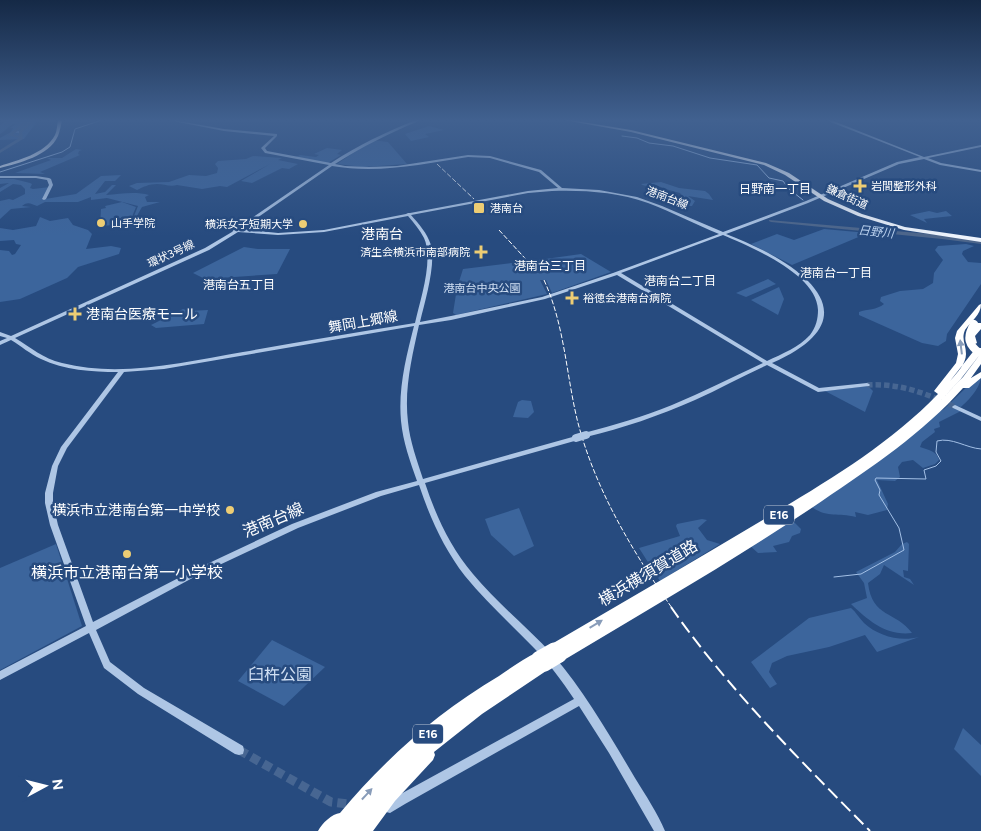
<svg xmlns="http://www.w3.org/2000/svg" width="981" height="831" font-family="Figtree,'Noto Sans JP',sans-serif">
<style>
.green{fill:#3c659c}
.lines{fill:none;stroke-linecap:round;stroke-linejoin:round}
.stream{stroke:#a3c0e6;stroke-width:1}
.river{fill:#4d668b;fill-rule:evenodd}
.tertiary-tunnel-far1{stroke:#476692;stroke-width:5.5;stroke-dasharray:5.5 3;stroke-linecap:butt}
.tertiary-tunnel{stroke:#476692;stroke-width:9;stroke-dasharray:9 5;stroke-linecap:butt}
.tertiary{fill:#aec6e5;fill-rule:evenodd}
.primary{fill:#eef4fd;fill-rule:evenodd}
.motorway{fill:#fff;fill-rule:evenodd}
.rail-far1{stroke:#fff;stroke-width:1;stroke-dasharray:5 2;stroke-linecap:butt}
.rail{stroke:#fff;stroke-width:2;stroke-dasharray:13 5.5;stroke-linecap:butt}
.tertiary-bridge-far1{stroke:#aec6e5;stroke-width:5.5}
.tertiary-bridge{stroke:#aec6e5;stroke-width:8}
.motorway-bridge-far1{stroke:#fff;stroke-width:8}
.motorway-bridge{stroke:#fff;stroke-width:13}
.oneway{fill:#889cb9}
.poi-dot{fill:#edcd74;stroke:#274b7f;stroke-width:2}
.labels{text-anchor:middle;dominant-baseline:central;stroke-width:5;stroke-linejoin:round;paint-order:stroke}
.far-poi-label{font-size:11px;fill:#fff;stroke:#274b7f;text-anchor:start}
.far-street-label{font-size:11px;fill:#fff;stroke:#274b7f}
.far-park-label{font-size:11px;fill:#d1e0f4;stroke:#274b7f}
.far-neighbourhood-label{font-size:12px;fill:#fff;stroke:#274b7f}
.far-water-label{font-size:12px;font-style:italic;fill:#b9d0ed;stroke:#274b7f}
.shield{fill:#274b7f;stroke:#bec9d9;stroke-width:1}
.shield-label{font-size:12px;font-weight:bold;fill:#fff}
.far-quarter-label{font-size:14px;fill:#fff;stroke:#274b7f}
.poi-label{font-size:14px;fill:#fff;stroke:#274b7f;text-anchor:start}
.street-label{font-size:14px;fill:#fff;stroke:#274b7f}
.near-street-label{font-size:16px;fill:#fff;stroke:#274b7f}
.near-poi-label{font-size:16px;fill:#fff;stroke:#274b7f}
.near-park-label{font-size:16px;fill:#d1e0f4;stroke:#274b7f}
</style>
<rect width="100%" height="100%" fill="#274b7f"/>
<g class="green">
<path d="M2,120H38L24,139L0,140V138L11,132L13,128H10L16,124C10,123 6,131 0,134V125L4,122Z"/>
<path d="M429,126L444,130L425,134L429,137L411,141L405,134Z"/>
<path d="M372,140L388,142L407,164L363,167L337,164Z"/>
<path d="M327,148L342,150L337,154L341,155L328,163L296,157L300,155L316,157L319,155L314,154Z"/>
<path d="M76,149L82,150L79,151L78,154L80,155L40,172L45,174L15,173L51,160L47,158H62Z"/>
<path d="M253,156L282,158L278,160L298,164L289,169L282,168L252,183L241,181L270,164L227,187L220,186L202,189L177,185C170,187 164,184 157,184C149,184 143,187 137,190L129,186L137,183L169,182L189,175L206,176L217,173L218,168L215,164L218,161L246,159Z"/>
<path d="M121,175L115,181H105L95,194L105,192L112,185H116L106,195C120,194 135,191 149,195L145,197L147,202H160L142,207L134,221H132L138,206L107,198L91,200V197L78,202H45L37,206C31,204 28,201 22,206L31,207L11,209L0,219V201L9,199L13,200L25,194V189L21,185L13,184L0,192V188L9,183L0,184V179H14L30,183L32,184L30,188L33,189L50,187L45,199L76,194L101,176Z"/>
<path d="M661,182L679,188L705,191L709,194L713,200L688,196L695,201L692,206H689L680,193C672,191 666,189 658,186C652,184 647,188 641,184Z"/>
<path d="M122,202L136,207L129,224L100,226L101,209L106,208L105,206Z"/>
<path d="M929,211L937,213L946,211L952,216L924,219L927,223L910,215Z"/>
<path d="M40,217L50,221L68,218L73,225L88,230L92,234L86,249L111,246L121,248L119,254L78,267L67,278L20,299L0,302V250L9,251L12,255L15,254L21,245L16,244L14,240L0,241V228L13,230L36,226Z"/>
<path d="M824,229L868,233L792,265L751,244L777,234L794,240Z"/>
<path d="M966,244L974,246L963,251L962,254L968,262L981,263V284L947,334L946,341L938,346L922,343L859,315V312C867,309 877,310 884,304L880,301L881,297L900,291L923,289L933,283L934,273L943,260L935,250L938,246Z"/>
<path d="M244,247L258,249H290L277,274L205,279L193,273Z"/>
<path d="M581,254L611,272L552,293L546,280H540L547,294L456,315L453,313L457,288L463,269L527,261L532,267L536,266L531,261Z"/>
<path d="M768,279L776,284L746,297L736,293Z"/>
<path d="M779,287L784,299L778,315L751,300Z"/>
<path d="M183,309L189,311L208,310L204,324L156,328L151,325Z"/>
<path d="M981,376C981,387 969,400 961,407L957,406L961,411L939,422L940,427L934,429L935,432L922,442L920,447C928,450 937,451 939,460L935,464L923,468L913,460L902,462L898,467L900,477L895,481L877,480L888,504L887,510L868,515L855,512L856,517C836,512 827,519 809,505L925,420L944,409L971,383Z"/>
<path d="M868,386L873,391L865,412L825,391Z"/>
<path d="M522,400L531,401L534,412L528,418L513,417L518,402Z"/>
<path d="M519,508L534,546L514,556L491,535L485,519Z"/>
<path d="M790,518L801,529L800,533L792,536L789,542L773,546L777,552L758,553L748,544Z"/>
<path d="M702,519L707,520L698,528L707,540L720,544L660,581L639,548L680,536L676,526L677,524Z"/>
<path d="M907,542L909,544L908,571L903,570L904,577L910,579L914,585L884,565L880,574L868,583C872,618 896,611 912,633C886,636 869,621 851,604L867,598L864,583L856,572L895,552L902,544Z"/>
<path d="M56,544L82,626L0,670V568Z"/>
<path d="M851,608C856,612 859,618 864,623C878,636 900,642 919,637L877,652L865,635L829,647L787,656L772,663L769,672L777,684L770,688L751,662L809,618Z"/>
<path d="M272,640L325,667L284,706L238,681Z"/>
<path d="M963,728L981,745V776L954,749Z"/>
</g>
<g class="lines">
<g class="stream">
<path d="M25,121L30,123"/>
<path d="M16,132H21"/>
<path d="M622,136L637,138L649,143L673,146L710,158L757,165L769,178L783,181L789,189L803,200"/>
<path d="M0,172L62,152L70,147L75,129L102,120"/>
<path d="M834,577L861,574L904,550L899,528L879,495L880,490L875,480L876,478L926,479L924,470L936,466L941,461L936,452L937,441C952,437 966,448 981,449"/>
</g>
<g class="river">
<path d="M26,120H30L13,135L19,136V131L31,120H35L22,132L23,139L0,153V150L19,138L8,135Z"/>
<path d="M769,220L942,235L981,240V244L942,239L771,222L769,221Z"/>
</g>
<path class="tertiary-tunnel-far1" d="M867,385C899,383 926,393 955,407"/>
<path class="tertiary-tunnel" d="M239,750L331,802L356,805"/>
<g class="tertiary">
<path d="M172,120L224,129L277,134V136L265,148L267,151L331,163C358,145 386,132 416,120H419V121C389,133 362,147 335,164L345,166L369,167L397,166L468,155L490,156L541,170L562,188L599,190L637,197L662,206L723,232L806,201L897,162L920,157L828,121V120H831L924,157L981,145V147L928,158L941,163L981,170V172L940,165L924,159L899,164L808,203L726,234C792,259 883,314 772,363L819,388L867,383L869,384L870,385L869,386L818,392L767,365C743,376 719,389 695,400C659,416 623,428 586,437H584L583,435L584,433C614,425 643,417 672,405C703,392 732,377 763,363L617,275L545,299L451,320L419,325C412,357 404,389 408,422C410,442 417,460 423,479L576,436L579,438L578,440L425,483C436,516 450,547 473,574C497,603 527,627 553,655C585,692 610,736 635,778C645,794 658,814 665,831H654L609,753L579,706L405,804L390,813L386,812L385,808L386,804L397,796L574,699C562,681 549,663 534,648C511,624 486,602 465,576C444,549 430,518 419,485L381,496L298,528L198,575L96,630L110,662L144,688L243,746L244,750L243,754L239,755L235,754L138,694L104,668L89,633L0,680V671L86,626L50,525L45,503V493L52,466L61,447L118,372C92,372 64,370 41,359C30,354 21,346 11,340L0,345V341L7,338L0,336V332L11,336L205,248L232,232L233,231L234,229H236L329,165L265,153L261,148L274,136L224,131L173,121ZM468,157L490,158L539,172L558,188L528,191L410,213H408L406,214L324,230L278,233L241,229L332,166C378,174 423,164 468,157ZM552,191C584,190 617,192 648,203C672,212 695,224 719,234L613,273L542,297L451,316L420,322C425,301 436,265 431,245C427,233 419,224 411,215L528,193ZM408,216C414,223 420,230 424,238C434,260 420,300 415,323C357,332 300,342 243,352C184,362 121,378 62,363C42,358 32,348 15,338L209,250L238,232L278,235L324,232ZM723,235C751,247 817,274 818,310C818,319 816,327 810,335C799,347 782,354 767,361L621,273ZM414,326C406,357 398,389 401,421C403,442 410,461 417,481L376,492L292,524L192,571L93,622L58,525L53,503V493L58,466L67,448L124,372L164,369Z"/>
<path d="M0,176H36L49,178L51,179L53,185L46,199L44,200L42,199L49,185L47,180L36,178H0Z"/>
<path d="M955,405L981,417V421L953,408L952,407L953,406Z"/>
</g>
<g class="primary">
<path d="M58,120H62C61,125 60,131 58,136C49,156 19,163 0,168V166C18,160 45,154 55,135C57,131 57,125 58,120Z"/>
<path d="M564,120H570L631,130L766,163L789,173L828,199L862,214L905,227L981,238V242L904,230L858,216L824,201L785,175L764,165L631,132Z"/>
</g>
<g class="motorway">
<path d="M981,304C981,315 971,321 965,330C961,339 966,345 966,354C966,364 957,373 950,381L976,348H981V353L960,380L939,402L963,377L978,357H981V364L971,378L981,372V378L969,388H963C923,433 872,467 822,501C738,558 651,608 564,660L560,662L556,660L554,655L550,653L548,649L550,645C622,603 694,561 766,518C826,482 889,445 938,394L934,391L956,363L958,354L955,338L957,331L979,305Z"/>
<path d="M978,323H981V329L975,336L977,343L973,345H970L967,336Z"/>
<path d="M538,652L542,654L544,660L549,661L551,665L549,669L482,714L434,752L435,755L433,760L395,801L373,831H318C322,823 332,814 340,813C385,759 438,712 499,676C511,668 524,658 538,652Z"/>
</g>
<g class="rail-far1">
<path d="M437,164L474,199"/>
<path d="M499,230L533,267"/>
<path d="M544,280C565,326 566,375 578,423C596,491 633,552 672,608"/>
</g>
<path class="rail" d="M671,607C728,689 800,760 870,831"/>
<path class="tertiary-bridge-far1" d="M583,436L586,435"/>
<path class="tertiary-bridge" d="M576,438L586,435"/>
<path class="motorway-bridge-far1" d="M974,324C966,338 968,345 981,354"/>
<g class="motorway-bridge">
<path d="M538,658L554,649"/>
<path d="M545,665L560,656"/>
</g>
</g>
<defs><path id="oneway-solid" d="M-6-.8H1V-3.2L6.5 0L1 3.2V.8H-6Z" transform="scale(1.25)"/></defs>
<g class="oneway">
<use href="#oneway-solid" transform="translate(961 347) rotate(-97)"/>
<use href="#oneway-solid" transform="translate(596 624) rotate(-31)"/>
<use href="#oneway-solid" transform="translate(367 794) rotate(-47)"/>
</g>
<linearGradient id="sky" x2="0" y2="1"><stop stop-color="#152946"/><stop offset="0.51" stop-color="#416190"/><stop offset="1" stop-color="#416190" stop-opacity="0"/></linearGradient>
<rect width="981" height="236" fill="url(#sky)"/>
<g class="poi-dot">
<path d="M857.5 178.5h5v5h5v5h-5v5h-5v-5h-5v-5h5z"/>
<rect x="473" y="202" width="12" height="12" rx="2.5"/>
<circle cx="101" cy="223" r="5"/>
<circle cx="303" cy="224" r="5"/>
<path d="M478.5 244.5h5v5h5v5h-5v5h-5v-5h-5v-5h5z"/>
<path d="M569.5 290.5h5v5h5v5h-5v5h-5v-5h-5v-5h5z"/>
<path d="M72.5 306.5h5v5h5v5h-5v5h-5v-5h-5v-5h5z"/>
<circle cx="230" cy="510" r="5"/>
<circle cx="127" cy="554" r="5"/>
</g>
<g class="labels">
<g class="far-poi-label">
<text x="871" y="186">岩間整形外科</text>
<text x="490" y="208">港南台</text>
<text x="111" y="223">山手学院</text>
<text x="293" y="224" text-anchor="end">横浜女子短期大学</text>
<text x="470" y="252" text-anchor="end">済生会横浜市南部病院</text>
<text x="583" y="298">裕徳会港南台病院</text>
</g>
<g class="far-street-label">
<text transform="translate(847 197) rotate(24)">鎌倉街道</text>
<text transform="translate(667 198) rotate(21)">港南台線</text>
<text transform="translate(171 254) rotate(-25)">環状3号線</text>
</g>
<g class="far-park-label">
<text x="482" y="288">港南台中央公園</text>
</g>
<g class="far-neighbourhood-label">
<text x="775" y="189">日野南一丁目</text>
<text x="550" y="266">港南台三丁目</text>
<text x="836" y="273">港南台一丁目</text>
<text x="680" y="281">港南台二丁目</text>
<text x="239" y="285">港南台五丁目</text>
</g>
<g class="far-water-label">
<text transform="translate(876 232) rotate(6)">日野川</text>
</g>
<g class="shield">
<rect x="764" y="505.5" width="30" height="19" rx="4"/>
<rect x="413" y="724.5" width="30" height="19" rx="4"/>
</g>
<g class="shield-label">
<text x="779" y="515">E16</text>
<text x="428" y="734">E16</text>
</g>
<g class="far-quarter-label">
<text x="382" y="234">港南台</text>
</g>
<g class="poi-label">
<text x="86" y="314">港南台医療モール</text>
<text x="220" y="510" text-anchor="end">横浜市立港南台第一中学校</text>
</g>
<g class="street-label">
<text transform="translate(363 322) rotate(-10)">舞岡上郷線</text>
</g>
<g class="near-street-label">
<text transform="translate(273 520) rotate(-23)">港南台線</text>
<text transform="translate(648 573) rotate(-31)">横浜横須賀道路</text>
</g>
<g class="near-poi-label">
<text x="127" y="572">横浜市立港南台第一小学校</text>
</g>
<g class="near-park-label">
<text x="280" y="674">臼杵公園</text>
</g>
</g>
<g transform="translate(45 786) rotate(83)" stroke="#274b7f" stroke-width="4" paint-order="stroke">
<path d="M0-4L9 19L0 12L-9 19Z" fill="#ffffff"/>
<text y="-8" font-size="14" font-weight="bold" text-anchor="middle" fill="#ffffff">N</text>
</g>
</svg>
